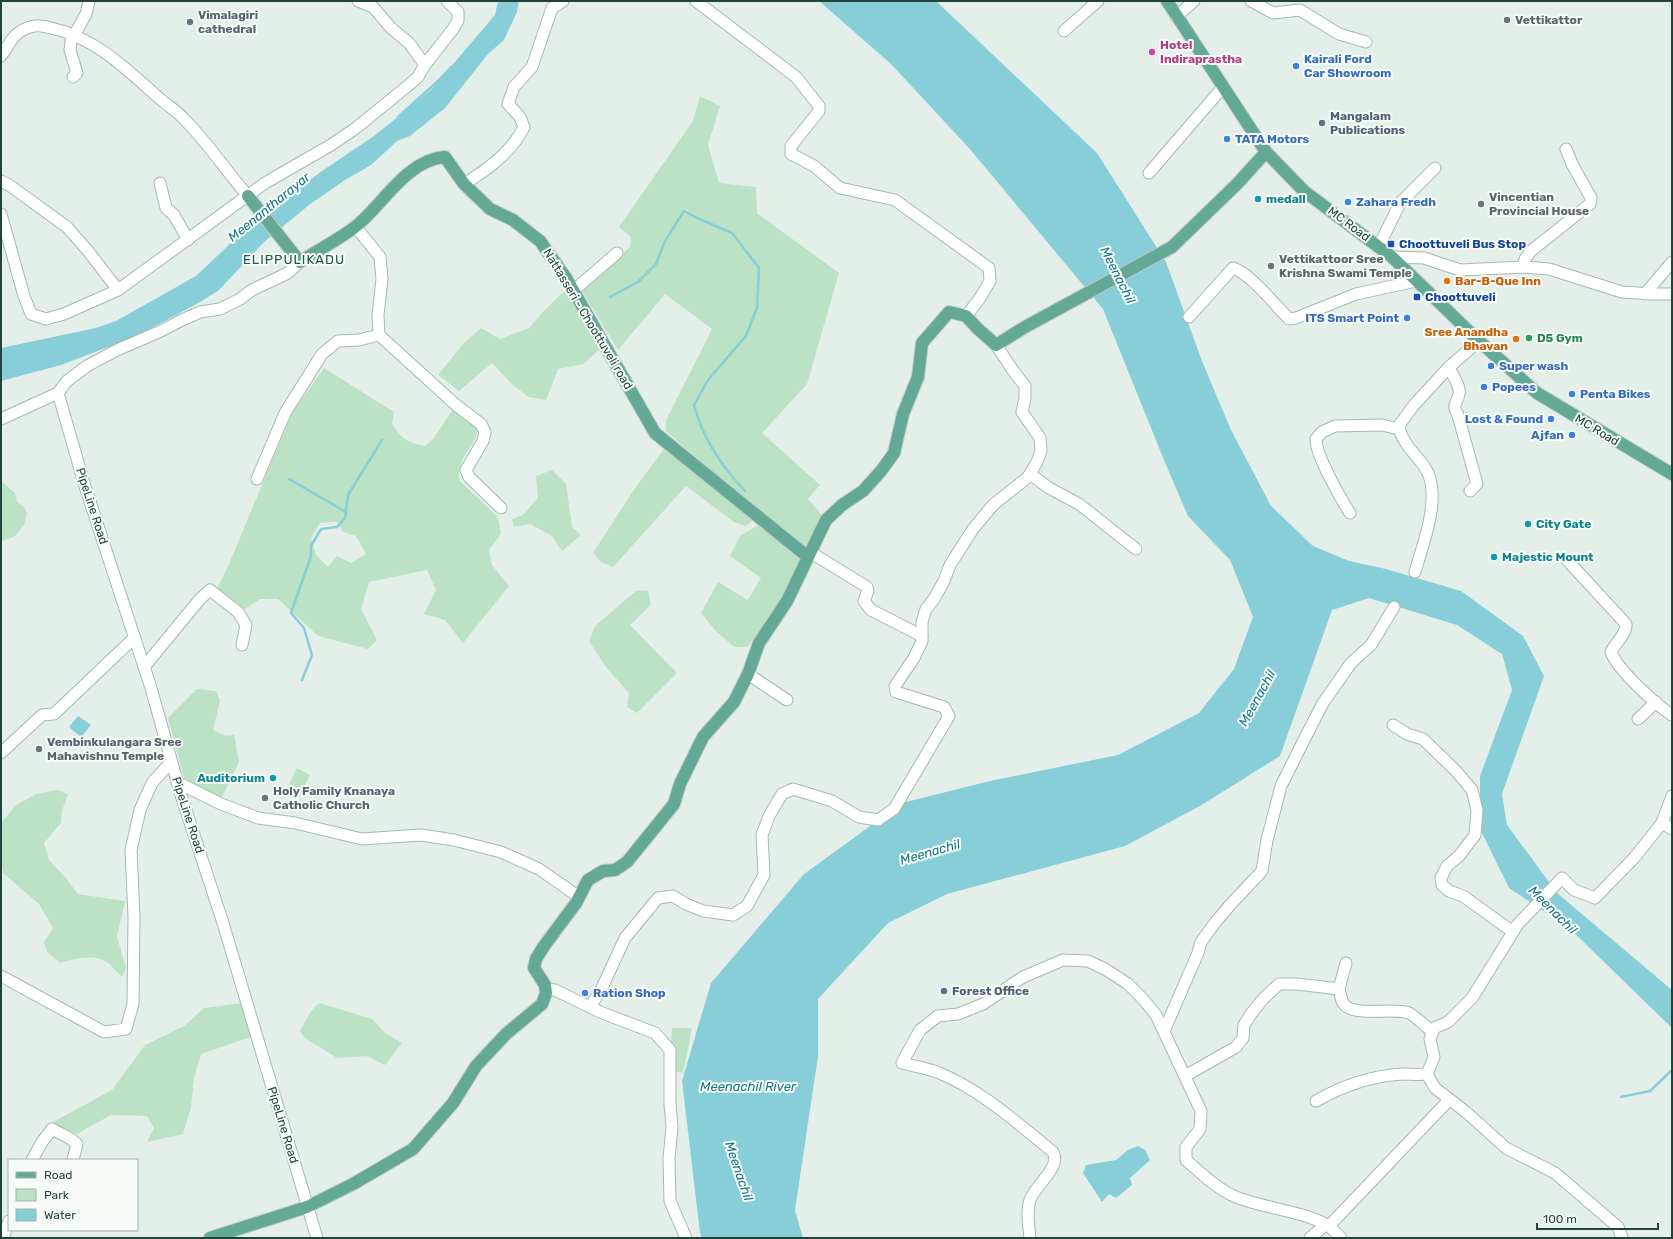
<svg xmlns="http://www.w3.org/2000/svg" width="1673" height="1239" font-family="Rubik,sans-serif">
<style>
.green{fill:#bbe2c5;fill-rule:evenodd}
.water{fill:#87ced9}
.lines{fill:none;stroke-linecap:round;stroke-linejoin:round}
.stream{stroke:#87ced9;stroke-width:2.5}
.minor-casing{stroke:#a6b8b2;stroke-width:13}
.major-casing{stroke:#c1cbc8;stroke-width:14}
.minor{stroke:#fff;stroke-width:11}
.major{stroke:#64a996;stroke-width:12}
.worship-dot{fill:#6b7280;stroke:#f6fbf8;stroke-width:1.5}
.hotel-dot{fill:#d1479c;stroke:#f6fbf8;stroke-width:1.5}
.shop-dot{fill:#3f7fe0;stroke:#f6fbf8;stroke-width:1.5}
.service-dot{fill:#5c6f8a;stroke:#f6fbf8;stroke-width:1.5}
.culture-dot{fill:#0f9aa8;stroke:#f6fbf8;stroke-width:1.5}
.transit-dot{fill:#1a4fb4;stroke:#f6fbf8;stroke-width:1.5}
.food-dot{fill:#e8710a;stroke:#f6fbf8;stroke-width:1.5}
.leisure-dot{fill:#2e9e5b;stroke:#f6fbf8;stroke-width:1.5}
.labels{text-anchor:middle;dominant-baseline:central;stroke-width:4;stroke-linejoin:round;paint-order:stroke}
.worship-label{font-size:12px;font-weight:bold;fill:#5b616d;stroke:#f6fbf8;text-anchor:start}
.hotel-label{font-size:12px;font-weight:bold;fill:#b23c85;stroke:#f6fbf8;text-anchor:start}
.shop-label{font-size:12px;font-weight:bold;fill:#366cbe;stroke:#f6fbf8;text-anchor:start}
.service-label{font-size:12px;font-weight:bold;fill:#4e5e75;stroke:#f6fbf8;text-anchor:start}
.culture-label{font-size:12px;font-weight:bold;fill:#0d838f;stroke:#f6fbf8;text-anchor:start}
.street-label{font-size:12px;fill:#21443a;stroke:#f6fbf8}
.transit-label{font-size:12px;font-weight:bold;fill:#164399;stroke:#f6fbf8;text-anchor:start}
.food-label{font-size:12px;font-weight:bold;fill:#c56008;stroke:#f6fbf8;text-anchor:start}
.leisure-label{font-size:12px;font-weight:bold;fill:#27864d;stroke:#f6fbf8;text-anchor:start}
.water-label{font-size:13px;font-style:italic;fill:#147687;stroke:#f6fbf8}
.neighbourhood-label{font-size:13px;letter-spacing:1px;fill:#1a5848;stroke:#f6fbf8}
</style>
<rect width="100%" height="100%" fill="#e5efea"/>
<g class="green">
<path d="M700,96L720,106L708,145L719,183L756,187L757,213L839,273L807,384L762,433L820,485L808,499L824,518L804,551L666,431V420L712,329L665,294L618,350L582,291L630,247L631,237L619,227L693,121Z"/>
<path d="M566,291L600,349L583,364L558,369L546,400L528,397L512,384L492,363L459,391L438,375L463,344L481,328L500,339L529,328L541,314L560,295Z"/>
<path d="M324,368L394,412L392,424C401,438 408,443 425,446L434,438L453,409L478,428C475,449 457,455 459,480L498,517L501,534L489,550L492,565L509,586L463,643L445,620L424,614L436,590L427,570L369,582L361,609L377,640L368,649L318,636L278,599H260L245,609L217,589L229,564L292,413ZM338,522L343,532L356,536L366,554L351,563L337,556L328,567L316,555L311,538L320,523Z"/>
<path d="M664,449L753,520L746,526L734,522L686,486L613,567L601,562L593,553L633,491Z"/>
<path d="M552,470L566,484L572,527L581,535L562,551L552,536L530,524L514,527L512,519L523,515L538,498L536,476Z"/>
<path d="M1,481L15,493L17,502L24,507L27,514L24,525L14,537L1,541Z"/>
<path d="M760,524L801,561L788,590L773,614L747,647H734L716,631L701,613L718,582L748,600L761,578L730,556L740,536Z"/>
<path d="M648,590L651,605L630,625L677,673L637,713L627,707L629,693L606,667L589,641L595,626L636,591Z"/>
<path d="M197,689L216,691L220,701L213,730L226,736L234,735L239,762L221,799L185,782L168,718Z"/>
<path d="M297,768L310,775L299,797L286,791Z"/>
<path d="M58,790L68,794L62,811L61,823L44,843L49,860L65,877L78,894L125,901L117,937L126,968L122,977C117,972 113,967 108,963C94,953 75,959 60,963L47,952L44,942L53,928L39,904L3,873L1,855V823L16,805L36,794Z"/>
<path d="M243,1003L254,1036L201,1054L194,1078L191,1107L183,1134L147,1142L154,1128L147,1116L111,1115L77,1134L61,1127L53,1122L112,1090L145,1045L184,1026L204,1008Z"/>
<path d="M319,1003L372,1019L385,1033L402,1043L385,1065L367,1056L337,1058L305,1038L300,1031L311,1011Z"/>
<path d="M672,1028H692L683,1073L672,1070L674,1051L671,1042Z"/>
</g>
<g class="water">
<path d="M498,1H519L517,12L504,40L488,54L445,108L410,136L397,141L371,165L345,180L309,205L264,242L219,290L202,301L137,336L61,365L1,381V348L96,328L116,321L196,276L253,222L322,171L374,136L431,90L495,15Z"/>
<path d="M819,1H936L1097,153L1166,262L1202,361L1231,430L1271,506L1313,546L1349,561L1386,569L1461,591L1523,636L1544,676L1502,794L1507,825L1557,893L1672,990V1028L1568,927L1509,888L1480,829V776L1512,690L1502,654L1457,625L1369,598L1332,610L1280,756L1200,806L1125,846L947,894L888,923L818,999V1056L795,1210L803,1238H702L700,1233L682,1081L711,983L804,874L902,803L990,781L1118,755L1199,713L1234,669L1253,617L1230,560L1188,516L1166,465L1103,309L969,148L891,64Z"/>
<path d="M78,716L91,725L81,737L69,727Z"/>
<path d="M1138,1146L1145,1150L1150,1160L1130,1178L1132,1185L1116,1198L1109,1194L1102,1202L1083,1173L1086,1165L1116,1160L1128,1150Z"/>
</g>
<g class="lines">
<g class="stream">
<path d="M398,117L438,81L451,67"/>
<path d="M610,297L638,282L656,264L665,241L684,211L697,218L732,233L759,268L757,308L746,336L708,380L694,405C703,439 721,466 745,491"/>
<path d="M289,479L346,512"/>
<path d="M302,680L312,655L304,628L291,613L311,556V546L321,529L337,527L345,518L348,495L382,440"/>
<path d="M1621,1097L1650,1091L1672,1070"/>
</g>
<defs>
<g id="minor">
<path d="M358,1L373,7L391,28L409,43L425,65"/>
<path d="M696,1L796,77L819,106V111L791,146V154L814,166L840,188L895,200L989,268L990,281L980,298L966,316"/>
<path d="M1251,1L1273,13L1300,10L1339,34L1366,42"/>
<path d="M1176,17L1194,1"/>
<path d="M1064,31L1098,1"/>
<path d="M72,34L70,50L77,73L73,77"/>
<path d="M75,34L86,14L89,1"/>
<path d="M1,56C10,44 12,34 27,28C36,24 43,26 51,28C96,38 125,68 159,98C167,105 177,111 184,119C208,143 226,171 248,196"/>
<path d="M1149,173L1223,87"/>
<path d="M1,181L9,185L67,227L88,251L118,290"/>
<path d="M160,183L166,208L174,215L188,240"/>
<path d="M464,184C487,170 512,152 524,127L520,117L508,104L514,87L532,67L552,8L563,1"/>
<path d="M1,214L24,296L31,314L46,319L64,314L118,290L265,183L331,145L356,128L410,84L418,77L424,66L453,29L458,21V12L447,1"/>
<path d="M355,226L380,257L382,279L378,315L379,335L456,405L481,424L485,432L483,441L466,470L469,477L501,508"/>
<path d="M1379,246L1400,203L1435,168"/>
<path d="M1392,257L1424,258L1460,270L1524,267L1549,269L1622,292L1652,294H1672"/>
<path d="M1524,267L1525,259L1531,251L1590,204L1591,198L1572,164L1566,149"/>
<path d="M573,291L617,253"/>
<path d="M1645,294L1672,262"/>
<path d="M1189,317L1233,268C1251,274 1275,305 1289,319L1296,318L1356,294L1416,281"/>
<path d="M1449,367C1452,375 1461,386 1459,394C1457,405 1451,403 1458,415L1477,484L1470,491"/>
<path d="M58,393L84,483L151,688L181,795L223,923L317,1238"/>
<path d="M1,419L58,393L67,381L87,366L117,350L161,331L180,321L200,312L220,309L240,299L252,290L288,273L300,262"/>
<path d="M1030,474L1049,488L1079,504L1136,549"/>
<path d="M257,479L285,413L322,354L338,341L359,340L379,335"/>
<path d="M1350,513C1341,499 1315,454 1316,439L1322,432L1335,426L1382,425L1399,429"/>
<path d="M810,552L867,587L868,591L864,601L871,610L922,636"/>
<path d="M1567,560L1626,624C1627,634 1615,643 1611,652C1617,669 1656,705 1672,715"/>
<path d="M1415,572C1423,544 1440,501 1428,473C1423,462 1412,453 1406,443C1403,439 1401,434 1399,429L1400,424L1414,405L1449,367L1479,341"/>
<path d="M144,667L200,599L210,590L238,612L246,625L242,645"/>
<path d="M748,674L787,700"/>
<path d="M1638,719L1656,702"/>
<path d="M1393,725L1407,734L1423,739L1456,771L1472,790L1477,810L1475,835L1459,856L1447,866L1441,878L1442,885L1449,891L1463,896L1513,932"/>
<path d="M1,753L42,715L54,714L134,638"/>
<path d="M177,782L221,804L258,818L295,823L362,839L421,835L454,840L501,852L539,869L579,897"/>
<path d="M1662,823L1672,829"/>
<path d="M1,976L104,1032L126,1029L133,1004L134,917L131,850L140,810L152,783L171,762"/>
<path d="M546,989L555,990L600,1012L655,1033L670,1050V1104L672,1127L669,1159L670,1201L686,1238"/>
<path d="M1339,989L1346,963"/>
<path d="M590,1007L601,990L625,938L658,898L673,896L686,904L703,911L733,915L747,906L764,875L762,835L769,816L782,794L793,789L832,801L859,817L878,820L894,809L949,716L944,707L896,692L895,686L914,658L922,641V622L926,609L934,599L944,581L950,565L973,529L993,505L1028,477L1037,462L1041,451L1040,438L1022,412L1025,398V386L1014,372L996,345"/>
<path d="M1164,1031L1198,953L1201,942L1214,924L1230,905L1262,871L1267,840L1281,786L1303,742L1323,703L1351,663L1371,645L1394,607"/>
<path d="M1185,1076L1236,1047L1243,1038L1244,1025L1251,1014L1263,999L1279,984H1297L1339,989C1340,993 1341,999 1343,1003C1352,1018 1392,1007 1409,1013C1414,1015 1427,1028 1433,1032"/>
<path d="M1316,1101C1342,1086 1372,1076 1402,1074C1411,1074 1418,1075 1427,1074"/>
<path d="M32,1160L42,1142L52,1129L71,1139L77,1144L73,1160"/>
<path d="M1329,1226L1449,1100"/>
<path d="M3,1238L9,1221"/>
<path d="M1030,1238C1029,1226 1026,1212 1030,1200C1035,1185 1062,1167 1053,1152C1017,1123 980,1089 937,1072C926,1068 913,1066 902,1063L920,1030L938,1016L958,1014L983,1004L1023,977L1063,960L1088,961L1105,969L1128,984L1143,999L1156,1015L1201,1111L1200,1129L1186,1147V1160C1202,1174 1217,1189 1236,1197C1266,1209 1299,1210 1327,1225C1332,1228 1337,1234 1341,1238"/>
<path d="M1310,1238L1325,1225"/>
<path d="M1622,1238L1618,1227L1555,1173L1506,1148L1466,1112L1435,1088L1427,1074L1434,1057L1430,1039L1434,1028L1448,1022L1472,998L1518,924L1562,878L1574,890L1595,898L1634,858L1662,823L1672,796"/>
</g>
<g id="major">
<path d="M1167,1L1266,152L1304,191L1392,257L1479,341L1537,393L1672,474"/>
<path d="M248,196L300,262C318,250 338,240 355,227C383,205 406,160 445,157L464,184L490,209L513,220L540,241L566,278L655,433L808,557"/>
<path d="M210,1238L307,1207L353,1184L413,1149L453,1103L476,1066L506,1034L542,1004L546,993L545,985L534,968L536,959L544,946L576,903L588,880L603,871L615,870L627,862L674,804L680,784L703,737L734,702L748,674L759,643L787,601L826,520L842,505L863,491L881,471L894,453L903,414L918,377L922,343L949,312L966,316L977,328L996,345L1025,327L1172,247L1238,183L1266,152"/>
</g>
</defs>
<use href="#minor" class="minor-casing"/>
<use href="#major" class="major-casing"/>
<use href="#minor" class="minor"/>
<use href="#major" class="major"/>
</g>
<g class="worship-dot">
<circle cx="1507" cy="20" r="4"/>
<circle cx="190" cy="22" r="4"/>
<circle cx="1481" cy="204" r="4"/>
<circle cx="1271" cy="266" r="4"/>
<circle cx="39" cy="749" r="4"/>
<circle cx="265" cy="798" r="4"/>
</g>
<circle class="hotel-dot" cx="1152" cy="52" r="4"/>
<g class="shop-dot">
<circle cx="1296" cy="66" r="4"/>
<circle cx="1227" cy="139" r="4"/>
<circle cx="1348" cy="202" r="4"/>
<circle cx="1407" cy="318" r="4"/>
<circle cx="1491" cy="366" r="4"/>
<circle cx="1484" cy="387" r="4"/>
<circle cx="1572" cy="394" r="4"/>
<circle cx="1551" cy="419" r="4"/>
<circle cx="1572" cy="435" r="4"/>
<circle cx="585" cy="993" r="4"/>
</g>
<g class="service-dot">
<circle cx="1322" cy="123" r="4"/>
<circle cx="944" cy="991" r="4"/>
</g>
<g class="culture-dot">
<circle cx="1258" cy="199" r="4"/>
<circle cx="1528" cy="524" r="4"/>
<circle cx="1494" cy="557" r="4"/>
<circle cx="273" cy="778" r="4"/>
</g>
<g class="transit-dot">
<rect x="1387" y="240" width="8" height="8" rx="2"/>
<rect x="1413" y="293" width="8" height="8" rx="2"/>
</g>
<g class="food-dot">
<circle cx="1447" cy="281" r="4"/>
<circle cx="1516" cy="339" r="4"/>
</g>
<circle class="leisure-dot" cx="1529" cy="338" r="4"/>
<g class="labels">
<g class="worship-label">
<text x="198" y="15">Vimalagiri<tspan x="198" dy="14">cathedral</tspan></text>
<text x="1515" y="20">Vettikattor</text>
<text x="1489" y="197">Vincentian<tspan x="1489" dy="14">Provincial House</tspan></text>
<text x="1279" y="259">Vettikattoor Sree<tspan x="1279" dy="14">Krishna Swami Temple</tspan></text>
<text x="47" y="742">Vembinkulangara Sree<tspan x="47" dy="14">Mahavishnu Temple</tspan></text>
<text x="273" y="791">Holy Family Knanaya<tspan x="273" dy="14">Catholic Church</tspan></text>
</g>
<g class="hotel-label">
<text x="1160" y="45">Hotel<tspan x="1160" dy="14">Indiraprastha</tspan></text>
</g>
<g class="shop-label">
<text x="1304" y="59">Kairali Ford<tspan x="1304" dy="14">Car Showroom</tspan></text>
<text x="1235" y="139">TATA Motors</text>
<text x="1356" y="202">Zahara Fredh</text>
<text x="1399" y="318" text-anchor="end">ITS Smart Point</text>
<text x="1499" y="366">Super wash</text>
<text x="1492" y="387">Popees</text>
<text x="1580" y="394">Penta Bikes</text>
<text x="1543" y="419" text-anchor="end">Lost &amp; Found</text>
<text x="1564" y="435" text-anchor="end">Ajfan</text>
<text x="593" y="993">Ration Shop</text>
</g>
<g class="service-label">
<text x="1330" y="116">Mangalam<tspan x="1330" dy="14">Publications</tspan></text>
<text x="952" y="991">Forest Office</text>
</g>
<g class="culture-label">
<text x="1266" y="199">medall</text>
<text x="1536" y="524">City Gate</text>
<text x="1502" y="557">Majestic Mount</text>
<text x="265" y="778" text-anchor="end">Auditorium</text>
</g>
<g class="street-label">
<text transform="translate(1349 224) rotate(37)">MC Road</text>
<text transform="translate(588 319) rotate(59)">Nattasseri - Choottuveli road</text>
<text transform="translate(1597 430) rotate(31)">MC Road</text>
<text transform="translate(92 506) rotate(72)">PipeLine Road</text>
<text transform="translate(188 815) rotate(72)">PipeLine Road</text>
<text transform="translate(283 1125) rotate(73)">PipeLine Road</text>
</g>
<g class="transit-label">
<text x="1399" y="244">Choottuveli Bus Stop</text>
<text x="1425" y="297">Choottuveli</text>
</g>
<g class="food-label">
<text x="1455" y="281">Bar-B-Que Inn</text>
<text x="1508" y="332" text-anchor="end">Sree Anandha<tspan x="1508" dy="14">Bhavan</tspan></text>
</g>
<g class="leisure-label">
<text x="1537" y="338">D5 Gym</text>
</g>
<g class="water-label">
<text transform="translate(269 207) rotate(-39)">Meenantharayar</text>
<text transform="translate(1118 275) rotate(63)">Meenachil</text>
<text transform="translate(1257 698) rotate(-61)">Meenachil</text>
<text transform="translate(930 852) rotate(-16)">Meenachil</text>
<text transform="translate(1553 910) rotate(45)">Meenachil</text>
<text x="748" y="1086">Meenachil River</text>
<text transform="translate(739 1171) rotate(71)">Meenachil</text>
</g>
<g class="neighbourhood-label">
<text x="294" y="259">ELIPPULIKADU</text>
</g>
</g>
<rect width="1673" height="1239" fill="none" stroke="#21443a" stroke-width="4"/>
<rect x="8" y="1159" width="130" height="72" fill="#f6fbf8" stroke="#a1b2ac"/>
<rect x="16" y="1172" width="20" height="6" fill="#64a996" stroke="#a1b2ac"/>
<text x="44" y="1179" font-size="12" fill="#21443a">Road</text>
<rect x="16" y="1189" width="20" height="12" fill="#bbe2c5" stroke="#a1b2ac"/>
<text x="44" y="1199" font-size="12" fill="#21443a">Park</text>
<rect x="16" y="1209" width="20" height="12" fill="#87ced9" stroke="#a1b2ac"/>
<text x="44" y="1219" font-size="12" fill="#21443a">Water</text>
<path d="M1537 1223v6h121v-6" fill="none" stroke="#21443a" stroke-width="2"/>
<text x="1543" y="1223" font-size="12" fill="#21443a" stroke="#f6fbf8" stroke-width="3" paint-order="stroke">100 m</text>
</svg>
